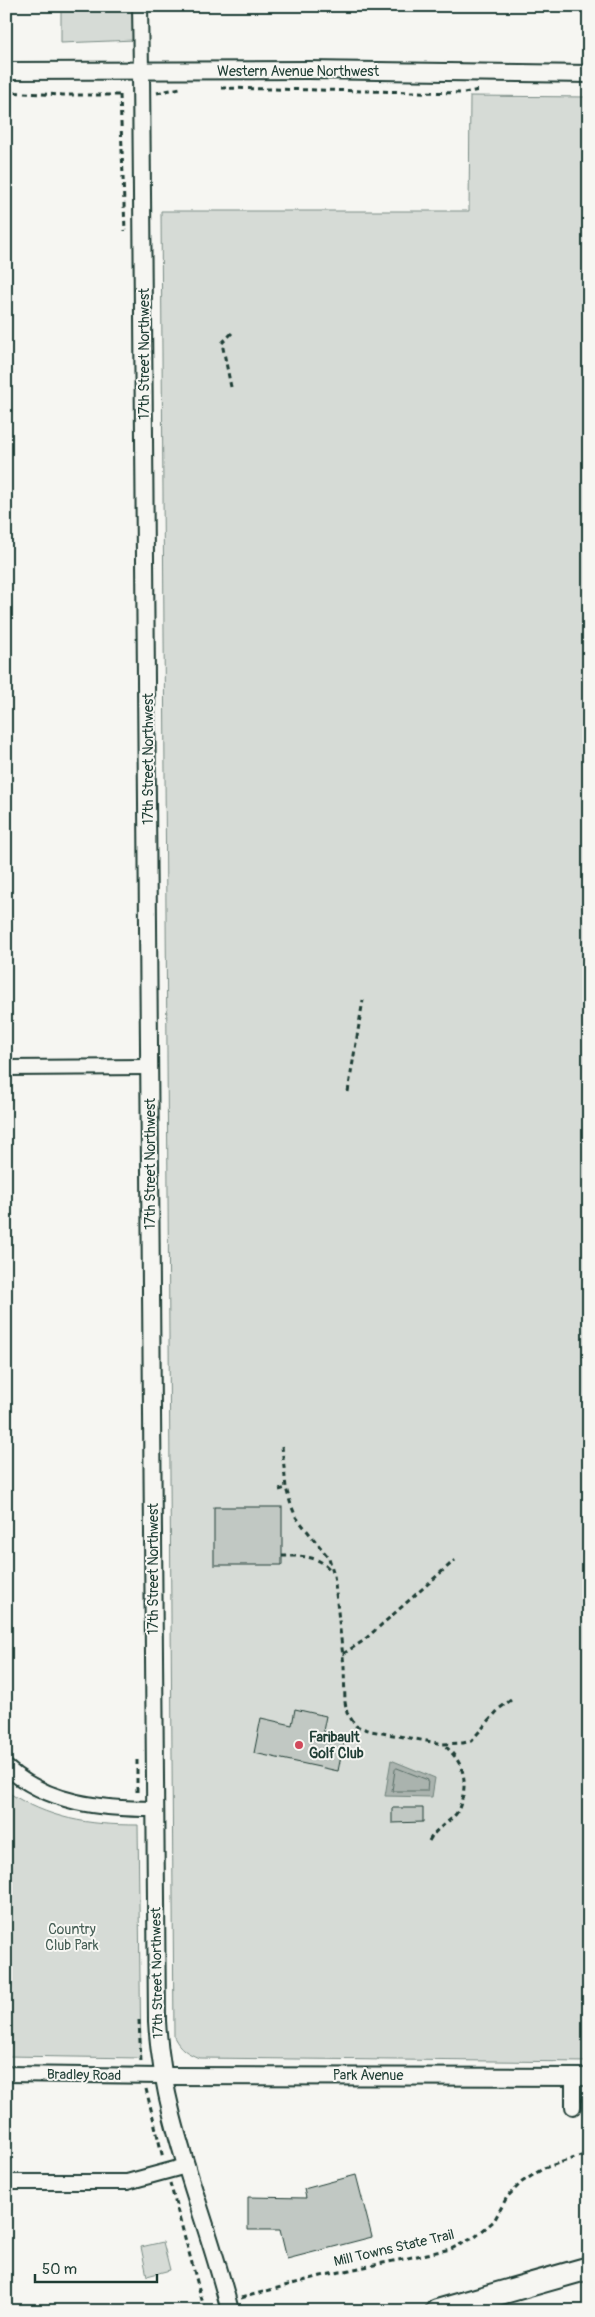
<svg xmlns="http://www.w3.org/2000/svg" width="595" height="2317" font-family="Pangolin,sans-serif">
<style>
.green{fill:#d6dbd6;stroke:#7a8c85}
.water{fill:#aab3ae;stroke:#72847d}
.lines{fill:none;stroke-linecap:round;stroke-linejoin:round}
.shore{stroke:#576c65;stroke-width:1}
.building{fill:#c1c8c3;stroke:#1f3d34}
.minor-casing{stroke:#1f3d34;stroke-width:18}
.tertiary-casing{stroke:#1f3d34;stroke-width:20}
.trunk-casing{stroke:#1f3d34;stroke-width:26}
.path{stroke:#1f3d34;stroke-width:3;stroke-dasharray:5 4;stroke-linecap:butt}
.minor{stroke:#f6f6f2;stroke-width:14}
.tertiary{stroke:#f6f6f2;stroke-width:16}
.trunk{stroke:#f6f6f2;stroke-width:22}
.poi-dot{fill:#d1495b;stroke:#f6f6f2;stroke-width:2}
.labels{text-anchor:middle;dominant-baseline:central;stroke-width:4;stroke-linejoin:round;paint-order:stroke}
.street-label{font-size:14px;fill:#1f3d34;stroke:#f6f6f2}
.poi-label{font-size:14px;font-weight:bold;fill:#1f3d34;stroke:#f6f6f2;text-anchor:start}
.park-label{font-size:14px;fill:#445d54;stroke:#f6f6f2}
</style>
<rect width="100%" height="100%" fill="#f6f6f2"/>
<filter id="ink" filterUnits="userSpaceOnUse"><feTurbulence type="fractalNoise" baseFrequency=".02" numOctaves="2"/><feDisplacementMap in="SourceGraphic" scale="10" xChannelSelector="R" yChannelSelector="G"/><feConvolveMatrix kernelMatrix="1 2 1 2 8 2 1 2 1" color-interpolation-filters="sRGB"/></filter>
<g filter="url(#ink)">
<g class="green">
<path d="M61,6H134L135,40L61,43Z"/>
<path d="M470,96L589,97V2062L199,2058C187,2053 180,2049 174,2037L161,211H469Z"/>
<path d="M6,1791C49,1819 88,1825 138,1825L141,2058L6,2056Z"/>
<path d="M163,2242L170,2270L147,2276L141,2247Z"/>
</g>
<path class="water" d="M391,1760L435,1778L432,1797L385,1796Z"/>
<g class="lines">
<path class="shore" d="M397,1768L428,1780L427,1791H392L395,1770Z"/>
</g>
<g class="building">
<rect x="214" y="1507" width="68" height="58"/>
<path d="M295,1709L326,1716L323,1731L345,1736L338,1771L254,1753L261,1718L292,1725Z"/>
<path d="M392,1808H423V1822L392,1823Z"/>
<path d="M356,2175L372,2237L287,2259L280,2230H248V2197L306,2198L304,2189Z"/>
</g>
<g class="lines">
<defs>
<g id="minor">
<path d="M140,6L141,71"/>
<path d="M6,1068L149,1067"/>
<path d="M6,1767C48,1804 101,1809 155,1809"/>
<path d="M6,2074L162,2076"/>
<path d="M573,2107V2078"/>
<path d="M6,2182H127L186,2166"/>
</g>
<g id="tertiary">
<path d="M6,71L308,70L589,74"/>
<path d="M141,71L157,2021C163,2125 206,2212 230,2311"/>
<path d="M162,2076L589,2077"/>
</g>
<path id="trunk" d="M437,2311L589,2268"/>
</defs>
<use href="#minor" class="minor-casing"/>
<use href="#tertiary" class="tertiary-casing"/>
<use href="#trunk" class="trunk-casing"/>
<g class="path">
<path d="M221,88L464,93L479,90"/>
<path d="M6,92L63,95H120"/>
<path d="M157,93L180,88"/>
<path d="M120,95L125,231"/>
<path d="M231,387L222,343L232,333"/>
<path d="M348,1092L363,1000"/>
<path d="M282,1446L286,1488L291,1505L296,1517L329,1558L334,1575L344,1666L345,1702L347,1713L356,1726L371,1731L443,1744L463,1743L471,1741L500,1708L511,1700"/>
<path d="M279,1490L286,1488"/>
<path d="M282,1556C302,1556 319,1555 332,1572"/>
<path d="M343,1654L363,1641L455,1560"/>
<path d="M137,1760V1796"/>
<path d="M429,1841C436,1828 447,1824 456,1814C460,1808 461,1802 463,1795C467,1773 460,1759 443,1744"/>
<path d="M139,2020L141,2063"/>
<path d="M146,2089L163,2158"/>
<path d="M170,2183L205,2311"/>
<path d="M241,2298L321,2276L451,2249L475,2237L494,2221L507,2197L522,2182L544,2168L581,2156L589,2157"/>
</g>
<use href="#minor" class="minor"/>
<use href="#tertiary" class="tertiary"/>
<use href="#trunk" class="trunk"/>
</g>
</g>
<circle class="poi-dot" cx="299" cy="1745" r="5"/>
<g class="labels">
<g class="street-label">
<text x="298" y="71">Western Avenue Northwest</text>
<text transform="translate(144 354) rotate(-90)">17th Street Northwest</text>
<text transform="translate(148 759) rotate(-90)">17th Street Northwest</text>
<text transform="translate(150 1164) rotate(-90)">17th Street Northwest</text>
<text transform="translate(153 1569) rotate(-90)">17th Street Northwest</text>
<text transform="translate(157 1973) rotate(-91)">17th Street Northwest</text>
<text transform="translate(84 2075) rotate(1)">Bradley Road</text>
<text x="368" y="2075">Park Avenue</text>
<text transform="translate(394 2248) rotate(-13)">Mill Towns State Trail</text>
</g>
<g class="poi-label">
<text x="309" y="1737">Faribault<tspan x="309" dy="16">Golf Club</tspan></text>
</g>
<g class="park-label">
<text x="72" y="1929">Country<tspan x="72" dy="16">Club Park</tspan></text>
</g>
</g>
<rect width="595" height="2317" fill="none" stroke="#f6f6f2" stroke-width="25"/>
<rect x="12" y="12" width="570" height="2292" fill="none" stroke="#1f3d34" stroke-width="2" filter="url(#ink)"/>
<path d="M35 2274v8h122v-8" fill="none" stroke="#1f3d34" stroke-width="2.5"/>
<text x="42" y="2274" font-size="15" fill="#1f3d34" stroke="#f6f6f2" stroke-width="4" paint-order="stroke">50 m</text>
</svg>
